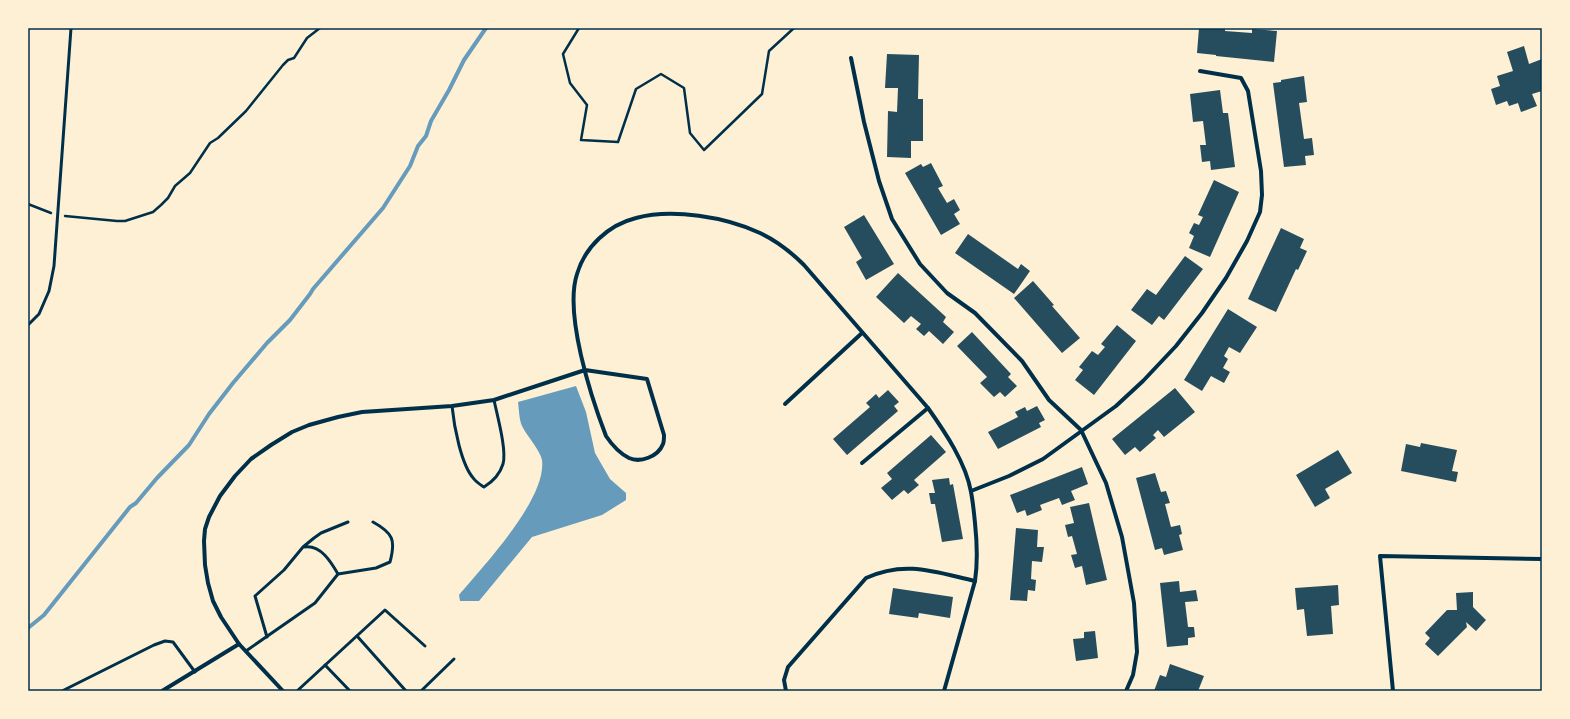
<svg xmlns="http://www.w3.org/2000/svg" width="1570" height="719" font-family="Helvetica,sans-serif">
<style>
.water{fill:#669bbc}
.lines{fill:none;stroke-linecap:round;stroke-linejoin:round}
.stream{stroke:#669bbc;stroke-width:4}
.building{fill:#264d5e}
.path{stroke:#003049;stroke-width:2.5}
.service{stroke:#003049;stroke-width:3}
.minor{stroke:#003049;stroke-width:4}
.neatline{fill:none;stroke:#003049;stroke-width:1.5}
</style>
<rect width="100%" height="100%" fill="#fdf0d5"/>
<path class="water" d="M576,386L586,412L595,453L610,479L626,493V500L602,515L532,537L479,601H460L459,595C483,566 547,499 542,460C540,450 527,436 522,426C519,419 519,409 518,402Z"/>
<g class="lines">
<path class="stream" d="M28,628L44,615L130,507L136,503L157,478L189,445L209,414L233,383L267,343L290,320L310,294L313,289L383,208L410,166L418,146L426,136L431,121L449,90L464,60L486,28"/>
</g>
<g class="building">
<path d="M1199,28H1225V31L1252,33V29L1277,31L1274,62L1216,56V55L1197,53Z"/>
<path d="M1524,46L1529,64L1542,59V91L1532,94L1537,106L1521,112L1518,103L1509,106L1507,101L1496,105L1491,89L1500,86L1497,76L1513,71L1507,52Z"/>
<path d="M887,54L919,55L918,99H923V141H911V158L887,157L888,111L897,112L898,88H885Z"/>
<path d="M1304,76L1307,102L1299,103L1304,139L1312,138L1314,155L1305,156L1306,165L1284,167L1273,83L1281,82V80Z"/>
<path d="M1220,90L1223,113H1228L1235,167L1211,170L1210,161L1202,162L1200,145H1206L1203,121L1193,122L1190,94Z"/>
<path d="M931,163L943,186L938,188L947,203L954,199L960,210L954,214L960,224L941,235L905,173L921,164L923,167Z"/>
<path d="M1214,180L1239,192L1210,257L1189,248L1194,236L1189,233L1194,223L1199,225L1203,217L1198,215Z"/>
<path d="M864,215L894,264L866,280L856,262L862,258L844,227Z"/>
<path d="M1281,228L1304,239L1300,248L1307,251L1298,270L1296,269L1276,312L1248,299Z"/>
<path d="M968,234L1018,269L1021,264L1030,271L1014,294L955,253Z"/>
<path d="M1185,256L1203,269L1164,320L1159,316L1152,325L1131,310L1147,289L1156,295Z"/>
<path d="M898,273L946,317L943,322L954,332L943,344L929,331L924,336L916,329L921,324L911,316L904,323L876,297Z"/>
<path d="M1033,281L1054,305L1052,306L1080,338L1062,353L1014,298Z"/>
<path d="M1228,309L1257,327L1240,353L1229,347L1224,356L1228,359L1223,368L1230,372L1224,383L1211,376L1202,391L1184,380Z"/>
<path d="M1117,325L1136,341L1094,395L1075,380L1083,370L1079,367L1092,351L1098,355L1105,347L1101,344Z"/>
<path d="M972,332L1011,374L1008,377L1017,386L1005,397L1000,392L994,397L980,383L987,377L957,346Z"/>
<path d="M1175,388L1195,412L1164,437L1158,430L1153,435L1156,438L1140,452L1135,447L1125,455L1112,439Z"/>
<path d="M888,390L899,402L894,406L898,411L847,455L833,439L870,407L866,403L876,394L879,398Z"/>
<path d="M1037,406L1045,420L1039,423L1041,427L998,449L988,432L1018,417L1015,412L1025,407L1027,411Z"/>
<path d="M931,435L946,452L914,480L919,485L908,494L904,490L892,500L881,488L892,479L887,473Z"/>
<path d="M1421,443L1457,450L1452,471L1458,472L1456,482L1401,471L1406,444L1420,447Z"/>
<path d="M1338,450L1352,473L1325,489L1330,498L1315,507L1296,475Z"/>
<path d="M1082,467L1088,484L1071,491L1075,500L1062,505L1059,498L1040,505L1042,510L1027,516L1025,510L1017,513L1010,495Z"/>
<path d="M1155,473L1161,492L1166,491L1170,503L1165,504L1171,527L1180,525L1182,534L1179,535L1183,550L1164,555L1162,548L1155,550L1136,478Z"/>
<path d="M949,478L950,485L953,484L963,539L942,542L935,504H931L929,493H935L932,480Z"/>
<path d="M1089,503L1107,580L1086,585L1082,566L1075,568L1071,555L1077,554L1072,536L1068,537L1065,525L1074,523L1070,507Z"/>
<path d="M1016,528L1038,530L1037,547H1044L1042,562L1032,561L1031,579L1036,580L1035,591L1028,590L1027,601L1010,600Z"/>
<path d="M1179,581L1180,592L1196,590L1198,601L1185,602L1188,627H1194L1195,637L1188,638V645L1167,647L1160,583Z"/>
<path d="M1338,585L1339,605L1331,606L1333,634L1307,636L1304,609L1297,610L1295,588Z"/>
<path d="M893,588L953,597L950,618L919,613L918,618L889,614Z"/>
<path d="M1473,592V607L1486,620L1476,631L1466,622L1467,627L1438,656L1425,644L1430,638L1425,633L1447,610H1457L1456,593Z"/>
<path d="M1095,631L1098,658L1076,661L1073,639L1084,638V632Z"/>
<path d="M1170,664L1204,676L1198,691H1154L1160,675L1166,677Z"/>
</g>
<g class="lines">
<g class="path">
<path d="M579,28L563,54L570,83L587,105L581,140L618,142L636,89L661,74L684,88L690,133L704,150L762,94L769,51L794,28"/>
<path d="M28,204L51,213"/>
<path d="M65,216L117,221H125L153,212L161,205L168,198L175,186L190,173L210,143L218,138L246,111L283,65L288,60L294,58L307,38L320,28"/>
</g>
<g class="service">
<path d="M28,325L39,314L49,291L54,266L71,28"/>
<path d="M452,406C454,426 461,465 474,479C476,482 481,485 484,487C492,482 500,474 503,464C507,450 497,415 494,400"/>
<path d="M305,547C321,545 331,562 338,574"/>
<path d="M357,636L406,691"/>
<path d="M267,637L255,596L284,570L303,547L314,538L321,533L348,522"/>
<path d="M246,651L315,603L338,574L376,568L390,562C396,540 393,533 373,522"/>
<path d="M325,665L350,691"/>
<path d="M62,691L154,645L165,641L173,642L195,672"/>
<path d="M297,691L385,610L425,646"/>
<path d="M421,691L454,659"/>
</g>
<g class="minor">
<path d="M851,58L864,122L879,181L892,219L920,264L947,293L975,313L1022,361L1049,400L1081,430L1106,483L1122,537L1134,603L1137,652L1133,675L1126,691"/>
<path d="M785,404L862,333"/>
<path d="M862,463L928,408"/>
<path d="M971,491L1009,476L1043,459L1116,406L1143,381L1176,346L1202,313L1226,278L1247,241L1260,212L1262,195L1261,171L1248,91L1241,78L1200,71"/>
<path d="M162,691L239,644"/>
<path d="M283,691L239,644L221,617L213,601L208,583L205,565L204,541L205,529L209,517L220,496L235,476L251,459L271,445L292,432L309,425L338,417L362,412L452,406L494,400L585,370L647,379L664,435C664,438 664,442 663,444C658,457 640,463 629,458C619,453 612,445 606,436C591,397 564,314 577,274C585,247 608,225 636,218C672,208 726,217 760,233C777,241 791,252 804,265L928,408C945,432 966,463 971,492C973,502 974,513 975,523C977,542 978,561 975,581L944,691"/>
<path d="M786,691L784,680L788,667L866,578C905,560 935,572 975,581"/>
<path d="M1393,691L1380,556L1542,559"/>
</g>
</g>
<rect width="1570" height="719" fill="none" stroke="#fdf0d5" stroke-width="58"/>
<rect x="29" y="29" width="1512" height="661" class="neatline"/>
</svg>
